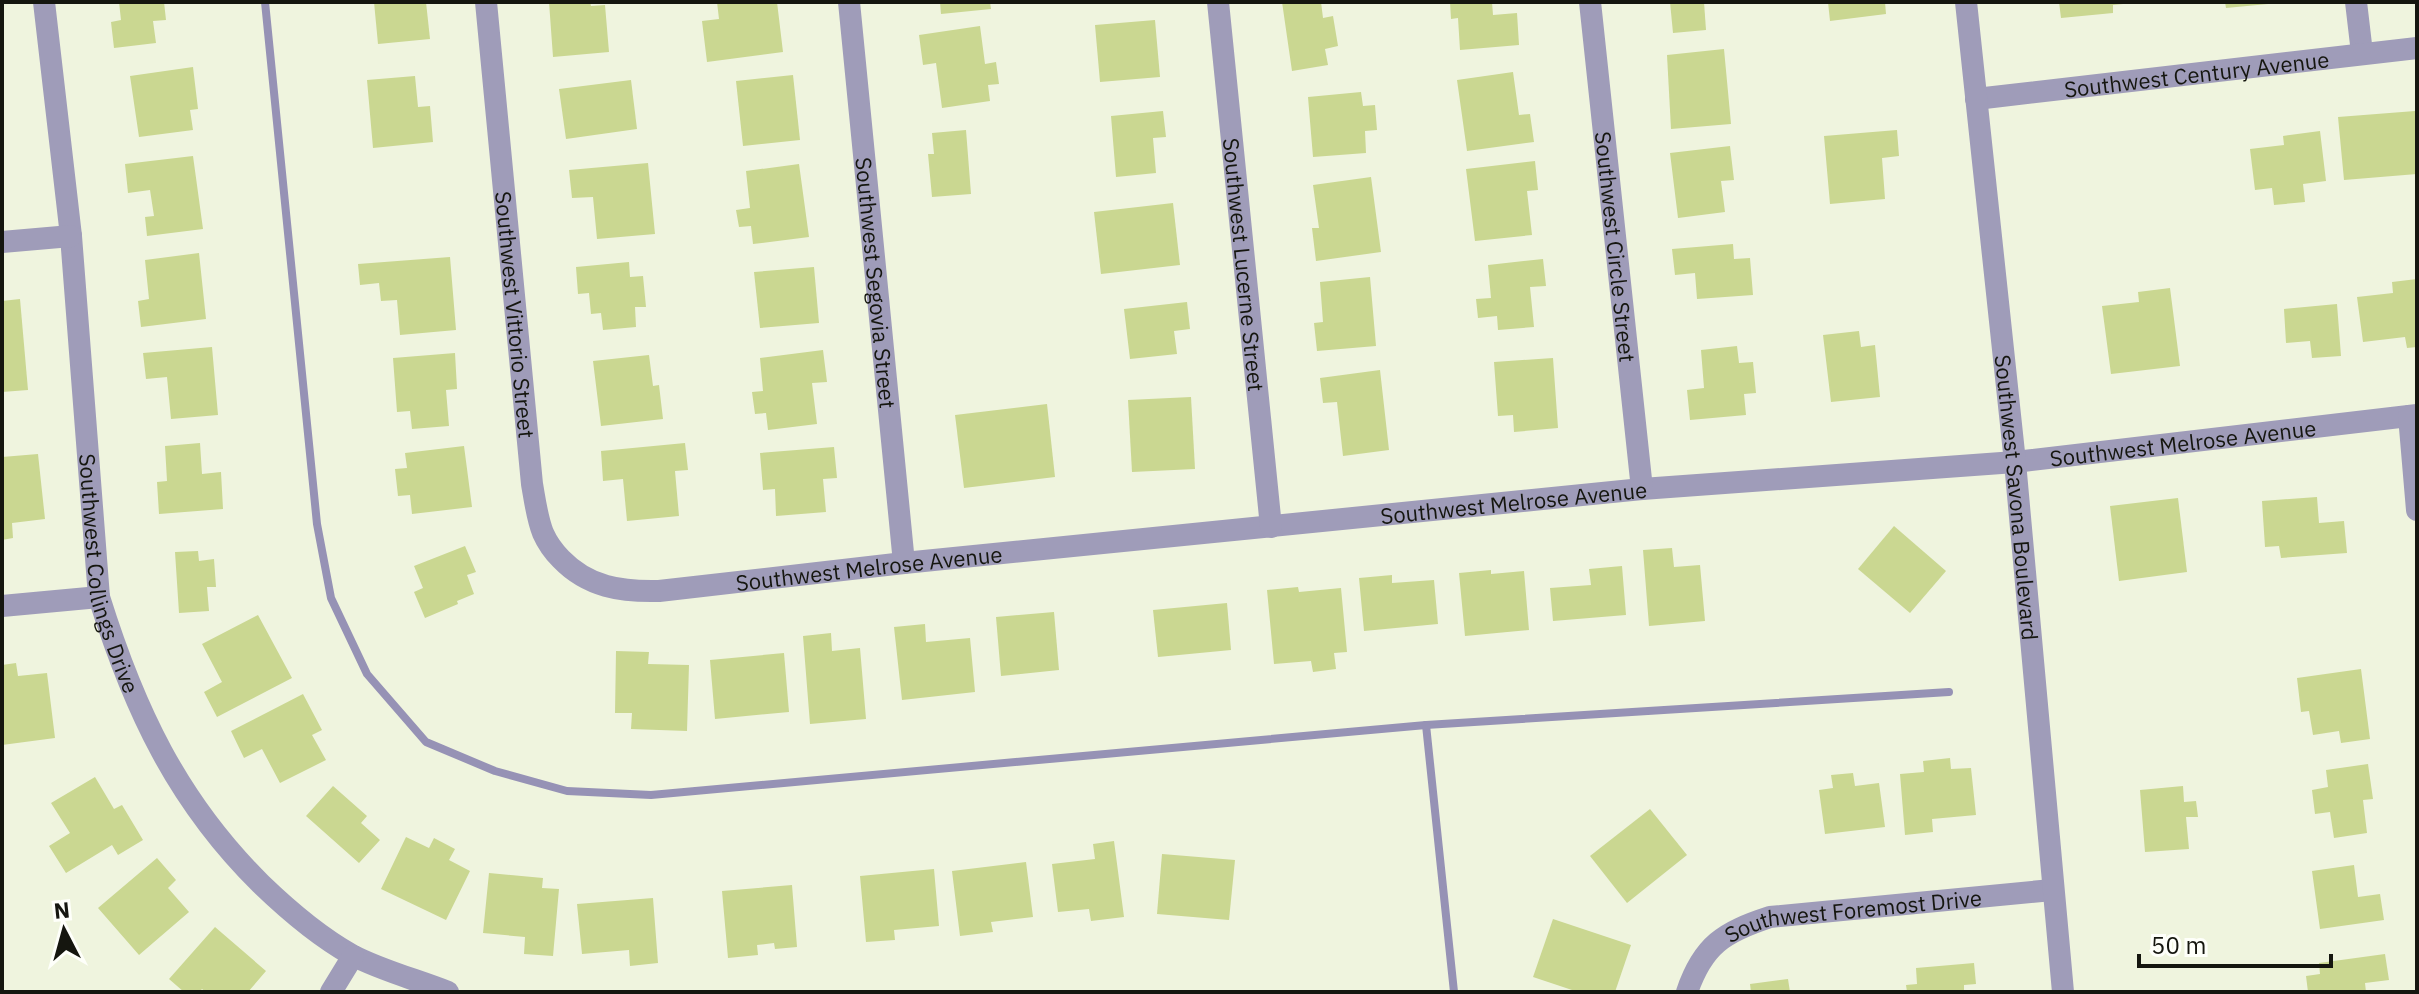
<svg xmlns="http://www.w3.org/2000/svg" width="2419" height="994" font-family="'IBM Plex Sans',sans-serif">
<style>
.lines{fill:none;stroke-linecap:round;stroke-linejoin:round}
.stream{stroke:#9692b5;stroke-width:8}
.building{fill:#cad791}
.minor{stroke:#9f9cb9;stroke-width:22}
.tertiary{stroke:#9f9cb9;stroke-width:22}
.labels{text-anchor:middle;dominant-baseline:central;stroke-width:6;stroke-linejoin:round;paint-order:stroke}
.street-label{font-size:22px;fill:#15160f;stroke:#fefffa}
</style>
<rect width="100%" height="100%" fill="#eff4de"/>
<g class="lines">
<g class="stream">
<path d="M265,2L317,524L331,598L367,674L426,742L495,771L567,791L651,795L1426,725L1949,692"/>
<path d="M1426,725L1454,992"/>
</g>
</g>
<g class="building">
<path d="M119,2H164L166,20L153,21L156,43L114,48L111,22L121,20Z"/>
<path d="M374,2H426L430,39L378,44Z"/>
<path d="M549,2H590L591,6L605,5L609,52L553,57Z"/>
<path d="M717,2H777L783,52L707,62L702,21L719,19Z"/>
<path d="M940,2H990L991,9L941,14Z"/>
<path d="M1282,2H1321L1323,18L1333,16L1338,46L1325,49L1328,65L1292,71Z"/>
<path d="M1450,2H1492L1493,15L1517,13L1519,45L1460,50L1458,18L1451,19Z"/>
<path d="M1670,2H1704L1706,30L1673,33Z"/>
<path d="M1828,2H1885L1886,14L1830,21Z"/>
<path d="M2059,2H2123V4L2113,5V13L2061,18Z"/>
<path d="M2225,2H2268V4L2226,8Z"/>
<path d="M1155,20L1160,77L1100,82L1095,25Z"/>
<path d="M980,26L985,64L996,62L999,84L988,85L990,101L942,108L936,63L923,65L919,35Z"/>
<path d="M1724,49L1731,124L1671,129L1667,55Z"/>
<path d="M193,67L198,109L190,110L193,130L139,137L130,76Z"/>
<path d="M1513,72L1519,115L1530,114L1534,142L1467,151L1457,80Z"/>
<path d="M793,75L800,140L743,146L736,81Z"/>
<path d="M415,76L418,107L430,106L433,142L373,148L367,80Z"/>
<path d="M631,80L637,129L566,139L559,89Z"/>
<path d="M1361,92L1363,106L1375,105L1377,130L1365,131L1366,153L1313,157L1308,97Z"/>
<path d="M1163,111L1166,137L1153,138L1156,173L1116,177L1111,116Z"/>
<path d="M2415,111L2417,174L2344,180L2338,117Z"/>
<path d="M966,130L971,194L932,197L928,154H934L932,133Z"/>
<path d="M1897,130L1899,156L1882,158L1885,199L1830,204L1824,136Z"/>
<path d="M2320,131L2326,181L2303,184L2305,202L2274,205L2272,188L2255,190L2250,149L2284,145L2283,136Z"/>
<path d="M1730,146L1734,180L1721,181L1725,212L1678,218L1670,153Z"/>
<path d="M193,156L203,229L147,236L145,217L154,216L150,190L128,193L125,164Z"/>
<path d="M1535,161L1538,190L1527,191L1532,235L1475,241L1466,169Z"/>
<path d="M648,163L655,234L597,239L593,197L572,198L569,170Z"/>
<path d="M799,164L809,237L753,244L751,226L739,227L736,210L750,208L746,171Z"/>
<path d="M1371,177L1381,252L1316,261L1312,228H1319L1313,185Z"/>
<path d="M1173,203L1180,265L1101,274L1094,212Z"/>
<path d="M1733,244L1734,259L1750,258L1753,295L1697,299L1695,273L1675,275L1672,249Z"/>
<path d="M199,253L206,319L141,327L138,301L149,299L145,260Z"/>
<path d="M450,257L456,330L400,335L397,300L381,301L379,283L360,285L358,264Z"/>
<path d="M1543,259L1546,286L1530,287L1534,327L1498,330L1497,316L1478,318L1476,299L1491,298L1488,265Z"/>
<path d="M629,262L630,277L643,276L646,307H635L636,327L603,330L601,313L591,314L589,293L578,294L576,267Z"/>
<path d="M814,267L819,323L760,328L754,272Z"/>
<path d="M1370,277L1376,346L1317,351L1314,323L1323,322L1320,282Z"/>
<path d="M2417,279V347L2407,348L2405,337L2363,342L2357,297L2393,293L2392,282Z"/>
<path d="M2170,288L2180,366L2111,374L2102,306L2139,302L2138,292Z"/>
<path d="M20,299L28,390L2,392V301Z"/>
<path d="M1187,302L1190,329L1174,331L1177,354L1130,359L1124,309Z"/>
<path d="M2337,304L2341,356L2312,358L2310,341L2286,343L2284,309Z"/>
<path d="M1859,331L1861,347L1875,345L1880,397L1831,402L1823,335Z"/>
<path d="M1737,346L1739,363L1753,362L1756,393L1744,394L1746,415L1690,420L1687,390L1704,388L1701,350Z"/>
<path d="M212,347L218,415L171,419L167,377L146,379L143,353Z"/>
<path d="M823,350L827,382L812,383L817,424L768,430L766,413L755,414L752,392L763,391L760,358Z"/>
<path d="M455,353L457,389L446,390L449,426L412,429L410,411L397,412L393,358Z"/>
<path d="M649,355L653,386L659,385L663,419L601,426L593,361Z"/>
<path d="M1553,358L1558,428L1514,432L1513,415L1498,416L1494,362Z"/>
<path d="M1380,370L1389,450L1343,456L1337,402L1323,403L1320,378Z"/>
<path d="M1191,397L1195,469L1132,472L1128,400Z"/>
<path d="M1047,404L1055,477L964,488L955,415Z"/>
<path d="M200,443L202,474L221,472L223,509L159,514L157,482L167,481L165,446Z"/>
<path d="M685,443L688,470L675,471L679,516L627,521L623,479L603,481L601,451Z"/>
<path d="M464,446L472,507L412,514L410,495L398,496L395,469L407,468L405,453Z"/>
<path d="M834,447L837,478L823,479L826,512L776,516L775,489L763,490L760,453Z"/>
<path d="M38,454L45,519L12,523L13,538L2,540V457Z"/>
<path d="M2317,497L2319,523L2344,521L2347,553L2281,558L2279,546L2265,547L2262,501Z"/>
<path d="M2178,498L2187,572L2119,581L2110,506Z"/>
<path d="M1894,526L1946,571L1910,613L1858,569Z"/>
<path d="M465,546L476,572L467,575L474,594L457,601L458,604L425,618L414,592L423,588L414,566Z"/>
<path d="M1672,548L1674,567L1700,565L1705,621L1649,626L1643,550Z"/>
<path d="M198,551L199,561L214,559L216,587H207L209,611L179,613L175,552Z"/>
<path d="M1622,566L1626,615L1553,621L1550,588L1591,585L1589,569Z"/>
<path d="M1491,570V574L1524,571L1529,630L1465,636L1459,573Z"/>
<path d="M1392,575V583L1434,580L1438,624L1364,631L1359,578Z"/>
<path d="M1298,587L1299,592L1341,588L1347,652L1334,653L1336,669L1313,672L1311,661L1274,664L1267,590Z"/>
<path d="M1227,603L1231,650L1158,657L1153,610Z"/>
<path d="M1054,612L1059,670L1001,676L996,617Z"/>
<path d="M258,615L292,678L217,717L204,692L222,682L202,644Z"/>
<path d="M925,624L926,642L970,638L975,692L902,700L894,627Z"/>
<path d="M831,633L832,651L860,648L866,719L810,724L803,636Z"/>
<path d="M616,651L649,652L648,664L689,665L687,731L631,729L632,713H615Z"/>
<path d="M784,653L789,712L715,719L710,660Z"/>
<path d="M16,663L18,676L47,673L55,738L2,745V665Z"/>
<path d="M2361,669L2370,739L2341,743L2339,731L2313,735L2309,711L2301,712L2297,678Z"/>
<path d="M303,694L322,730L312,735L326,760L280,783L262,749L244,758L231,731Z"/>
<path d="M1950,758L1951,769L1971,768L1976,815L1932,819L1933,832L1905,835L1900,774L1924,772L1923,761Z"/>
<path d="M2368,764L2373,799L2363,800L2367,833L2334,838L2330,812L2315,814L2312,790L2328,787L2326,770Z"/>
<path d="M1853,773L1855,786L1879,783L1885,827L1825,834L1819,790L1833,788L1831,775Z"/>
<path d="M95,777L114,809L122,805L143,840L118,855L112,845L66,873L49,846L70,833L51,803Z"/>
<path d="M333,786L367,816L361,823L380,840L359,863L306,816Z"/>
<path d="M2183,786L2184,802L2196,801L2198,817H2186L2189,849L2145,852L2140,790Z"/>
<path d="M1650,809L1687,855L1627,903L1590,856Z"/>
<path d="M406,837L429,848L434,838L455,849L449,860L470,871L446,920L381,889Z"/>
<path d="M1114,841L1124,917L1091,921L1089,909L1058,912L1052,864L1095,859L1093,844Z"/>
<path d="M1162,854L1235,860L1229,920L1157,914Z"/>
<path d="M157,858L176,880L168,888L189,912L139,955L98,908Z"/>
<path d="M1026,862L1033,917L991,922L993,932L960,936L952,871Z"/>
<path d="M2354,865L2358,897L2380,894L2384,920L2320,929L2312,871Z"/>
<path d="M934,869L939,926L894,930L895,940L866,942L860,876Z"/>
<path d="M489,873L543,878L542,888L559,889L553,956L524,954L525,937L483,933Z"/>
<path d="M792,885L797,947L775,949L774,943L757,945L758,955L728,958L722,891Z"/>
<path d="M653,898L658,963L630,966L629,950L582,954L577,904Z"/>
<path d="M1553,919L1631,945L1615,992H1578L1533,977Z"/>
<path d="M215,927L266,971L248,992H206L202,989L199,992H184L169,979Z"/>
<path d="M2385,954L2389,980L2365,983L2366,992H2308L2306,976L2320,974L2319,963Z"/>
<path d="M1974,963L1976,984L1964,985V992H1907L1906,985L1917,984L1916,968Z"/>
<path d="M1788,979L1790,992H1751L1750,984Z"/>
</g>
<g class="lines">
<g class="minor">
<path id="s1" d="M44,2L71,236L99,597C134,709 177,801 261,884C289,911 318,936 352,955C380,970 418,980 448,992"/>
<path id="s2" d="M486,2L532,484C535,501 537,518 543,533C547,542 554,552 561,559C588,587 621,592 659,591L904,563L1642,489L2015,462L2417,415"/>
<path id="s3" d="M849,2L904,563"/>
<path id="s4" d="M1218,2L1271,527"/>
<path id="s5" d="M1590,2L1642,489"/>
<path d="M2356,2L2362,53"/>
<path id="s6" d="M1976,99L2417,48"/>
<path d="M2,242L71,236"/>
<path d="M2409,416L2417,510"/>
<path d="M2,606L99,597"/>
<path d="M331,992L353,956"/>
<path id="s7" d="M1687,992C1703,945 1724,932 1770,917L2052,890"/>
</g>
<path class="tertiary" id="s8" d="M1966,2L2015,462L2063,992"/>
</g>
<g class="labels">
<g class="street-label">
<text stroke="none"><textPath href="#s6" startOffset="222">Southwest Century Avenue</textPath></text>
<text stroke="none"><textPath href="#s5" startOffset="246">Southwest Circle Street</textPath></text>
<text stroke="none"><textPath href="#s4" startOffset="264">Southwest Lucerne Street</textPath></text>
<text stroke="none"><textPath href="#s3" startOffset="282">Southwest Segovia Street</textPath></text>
<text stroke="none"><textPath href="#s2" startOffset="314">Southwest Vittorio Street</textPath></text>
<text stroke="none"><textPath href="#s2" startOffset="2204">Southwest Melrose Avenue</textPath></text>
<text stroke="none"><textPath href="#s8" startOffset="498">Southwest Savona Boulevard</textPath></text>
<text stroke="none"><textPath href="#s2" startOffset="1532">Southwest Melrose Avenue</textPath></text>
<text stroke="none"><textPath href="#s2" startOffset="884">Southwest Melrose Avenue</textPath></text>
<text stroke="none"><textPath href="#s1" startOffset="576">Southwest Collings Drive</textPath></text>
<text stroke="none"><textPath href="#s7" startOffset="200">Southwest Foremost Drive</textPath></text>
</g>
</g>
<rect width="2419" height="994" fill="none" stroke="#15160f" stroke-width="8"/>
<g transform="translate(64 930) rotate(354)" stroke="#fefffa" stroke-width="6" paint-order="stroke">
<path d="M0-6L14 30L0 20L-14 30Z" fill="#15160f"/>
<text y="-12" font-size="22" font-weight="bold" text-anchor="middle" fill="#15160f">N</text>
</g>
<path d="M2139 954v12h192v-12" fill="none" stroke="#15160f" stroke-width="4"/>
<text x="2151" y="954" font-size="24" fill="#15160f" stroke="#fefffa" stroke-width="6" paint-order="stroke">50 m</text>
</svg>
